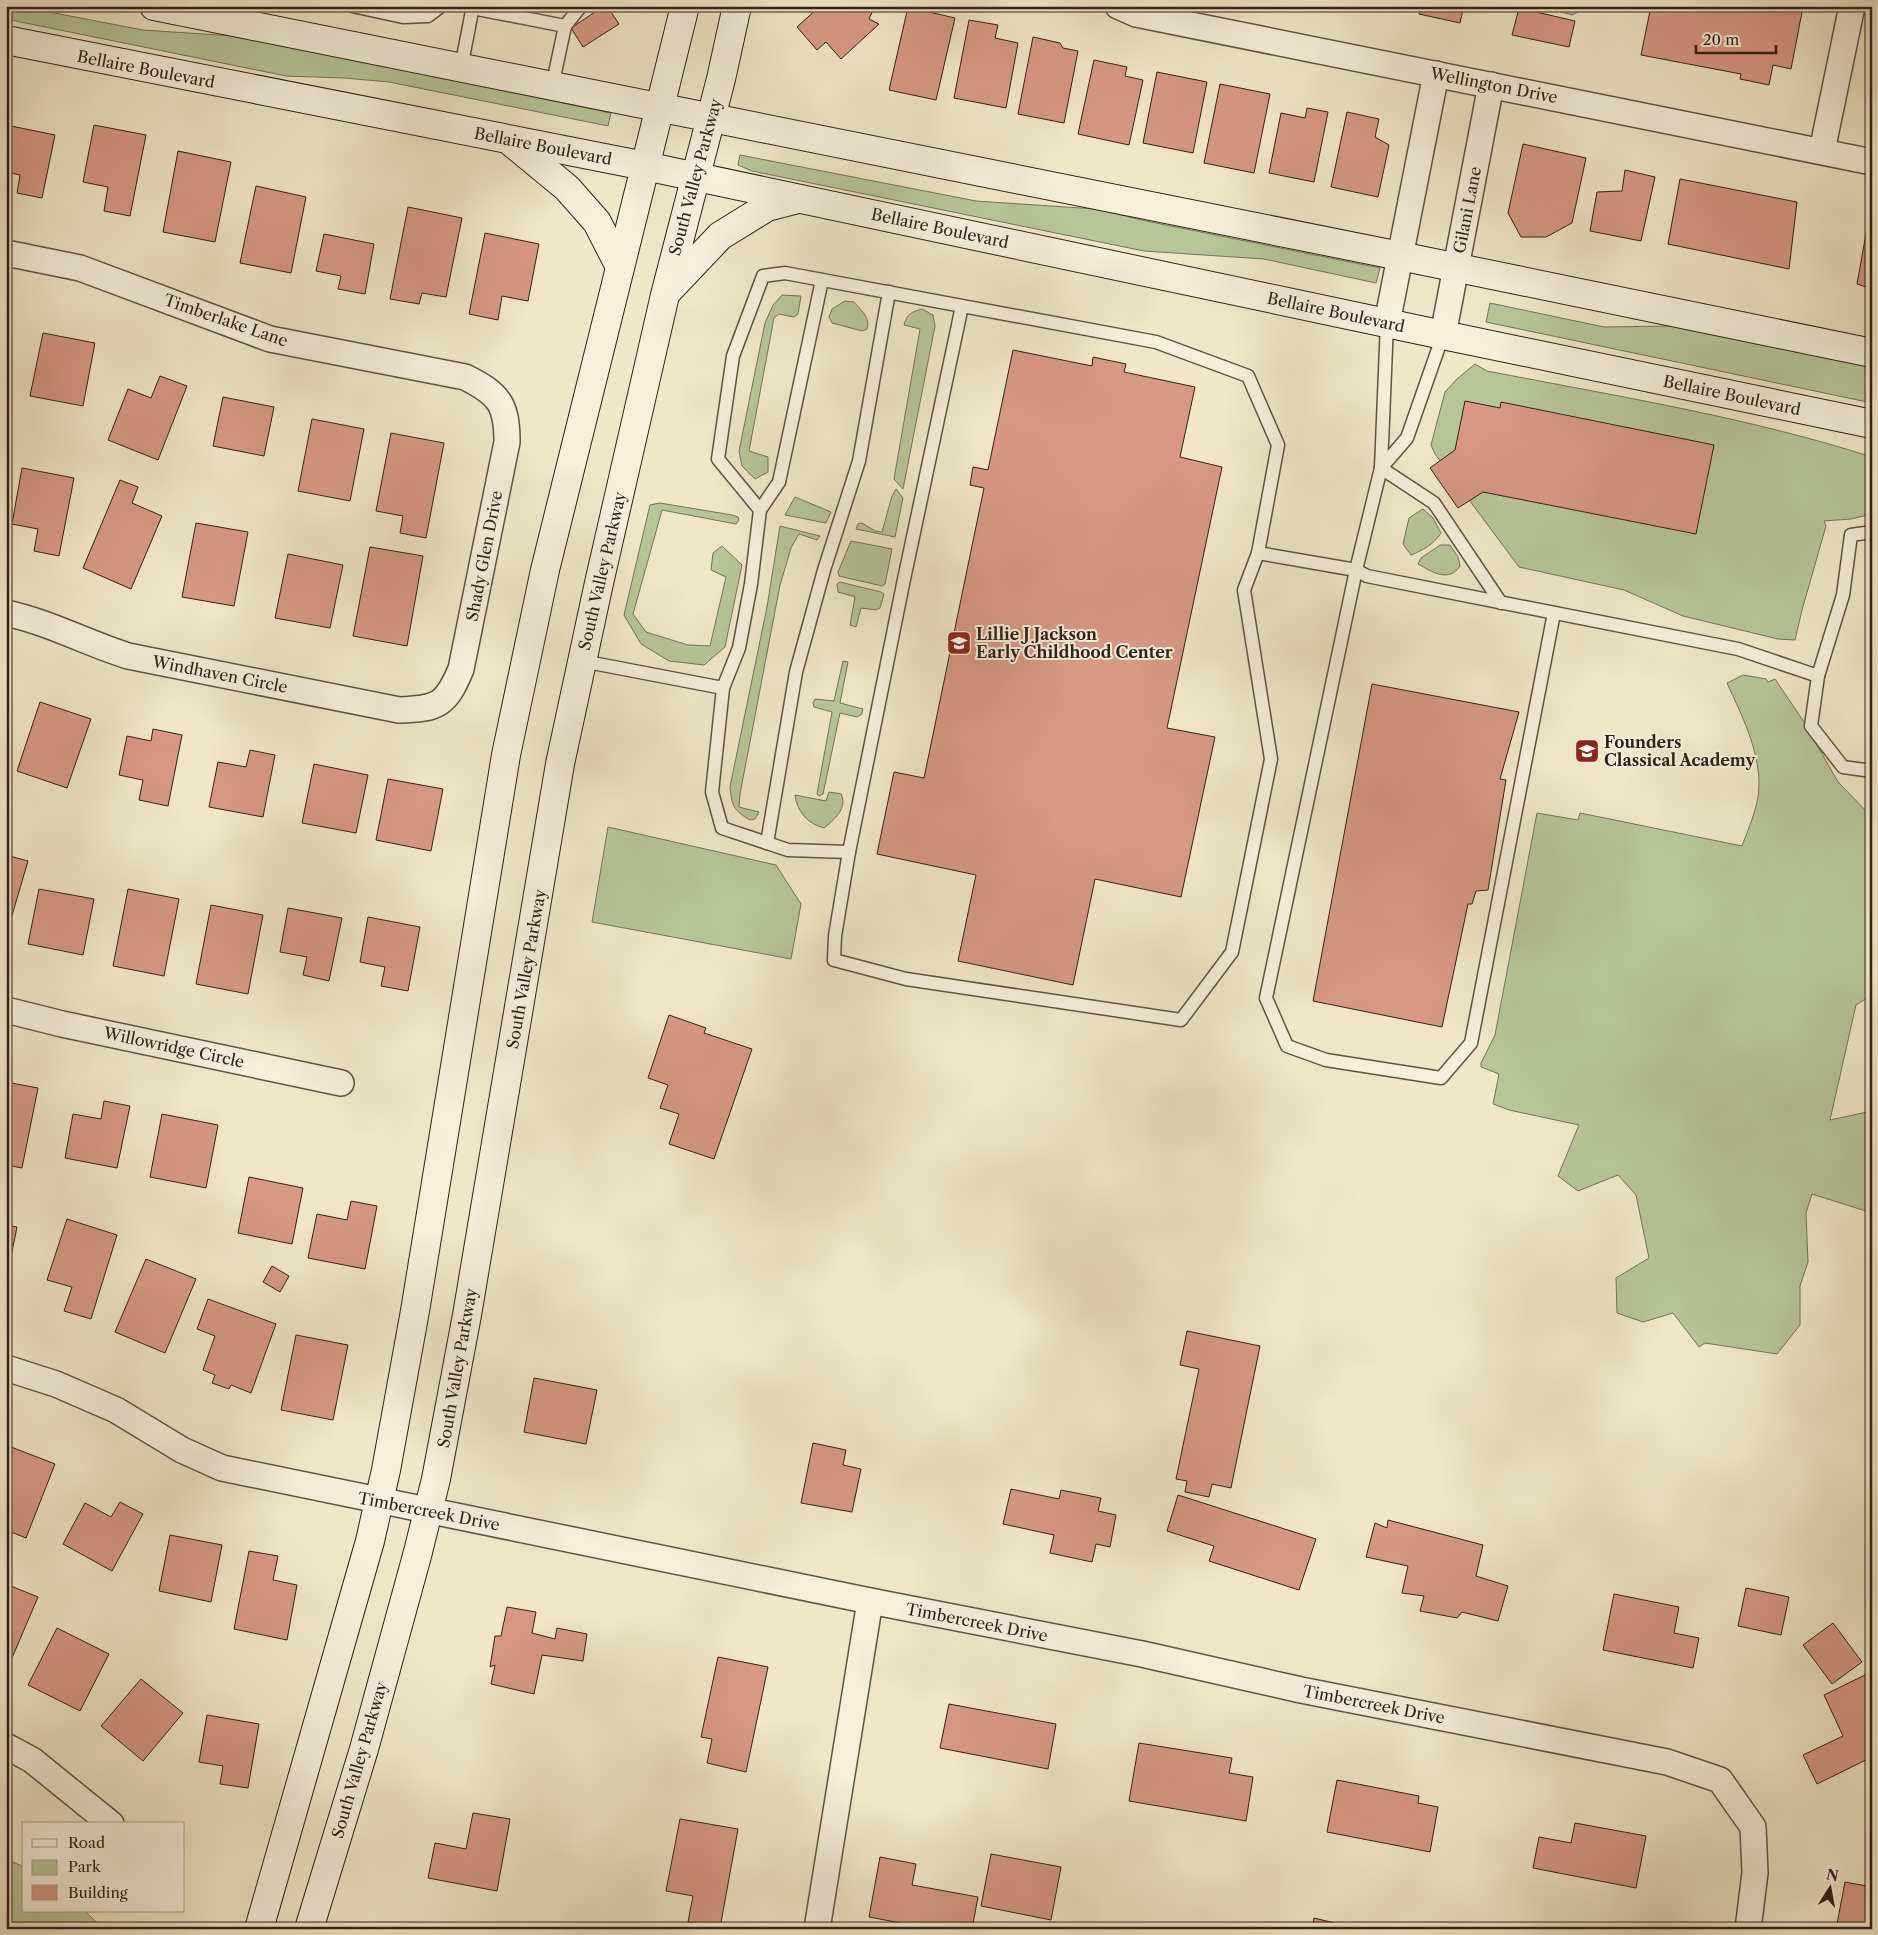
<svg xmlns="http://www.w3.org/2000/svg" width="1878" height="1935" font-family="'Libre Caslon Text',serif">
<style>
.green{fill:#b6c699;stroke:#747359}
.water{fill:#a0bcc1;stroke:#747e7e}
.building{fill:#d89884;stroke:#312019}
.lines{fill:none;stroke-linecap:round;stroke-linejoin:round}
.service-casing{stroke:#615245;stroke-width:15}
.minor-casing{stroke:#615245;stroke-width:28}
.secondary-casing{stroke:#312019;stroke-width:30}
.service{stroke:#f5efdc;stroke-width:12}
.minor{stroke:#f5efdc;stroke-width:25}
.secondary{stroke:#f5efdc;stroke-width:28}
.labels{text-anchor:middle;dominant-baseline:central;stroke-width:4;stroke-linejoin:round;paint-order:stroke}
.street-label{font-size:16px;fill:#312019;stroke:#f5efdc}
.poi-label{font-size:16px;font-weight:bold;fill:#312019;stroke:#f5efdc;text-anchor:start}
</style>
<rect width="100%" height="100%" fill="#f0e7c9"/>
<filter id="stains"><feTurbulence type="fractalNoise" baseFrequency=".004" numOctaves="4"/><feColorMatrix values="0 0 0 0 .2 0 0 0 0 .09 0 0 0 0 .02 0 0 0 .5 -.17"/></filter>
<radialGradient id="worn" r=".72"><stop offset=".6" stop-color="#630" stop-opacity="0"/><stop offset="1" stop-color="#630" stop-opacity=".3"/></radialGradient>
<g class="green">
<path d="M6,6H18L143,30L233,36L269,42L611,113L608,126L389,82L344,78L286,76L6,19Z"/>
<path d="M740,155L976,201L1096,209L1146,221L1380,268L1376,283L1264,259L1144,251L752,171L738,165Z"/>
<path d="M782,295L801,296L798,314L794,317L779,314L774,318L749,451L768,457V472L755,479L742,466L739,451L765,323L773,305Z"/>
<path d="M845,301L854,302C860,309 871,318 867,329L862,331L832,323L829,317L832,309Z"/>
<path d="M1490,303L1604,327L1668,326L1698,330L1872,364V403L1486,322Z"/>
<path d="M922,309L933,315L935,326L903,489L894,479L920,329L904,325C907,314 911,312 922,309Z"/>
<path d="M1475,364L1487,371C1616,396 1747,417 1872,457V514L1851,519L1824,521L1826,526L1802,610L1795,640L1778,639L1683,616L1624,590L1519,567L1435,454L1431,445L1445,392L1457,379Z"/>
<path d="M896,489L903,498L895,537L856,529L858,524L862,523L875,531L882,532L892,496Z"/>
<path d="M795,497L831,512L826,523L785,515Z"/>
<path d="M660,503L732,515L738,517L739,520L736,524L662,510L633,614L646,632L688,645L710,646L726,577L711,570L713,553L722,546L742,565L725,647L704,665L669,661L641,644L624,615L650,505Z"/>
<path d="M1423,509L1433,518L1441,533C1433,545 1423,550 1411,555L1403,544L1409,518Z"/>
<path d="M780,526L820,536L817,540L799,534L791,548L780,585L740,794L739,807L759,812L755,819L750,820C733,810 732,806 730,787L767,607Z"/>
<path d="M851,541L892,549L885,584L882,586L839,576L838,572Z"/>
<path d="M1440,545H1450L1458,557L1460,566C1449,583 1432,572 1418,564L1421,558Z"/>
<path d="M840,582L881,592L884,594L880,608L876,610L861,608L856,627L850,625L855,597L838,592L837,584Z"/>
<path d="M843,661L848,662L840,703L863,709L862,714L857,717L840,713L823,794L819,796L817,794L832,712L814,707L813,703L815,699L834,701Z"/>
<path d="M1743,675L1766,679L1768,682L1775,679L1804,722L1838,782L1872,817V995L1856,1005L1830,1120L1872,1111V1213L1812,1194L1806,1213L1808,1262L1800,1286V1325L1777,1354L1705,1343L1699,1347L1673,1313L1643,1322L1617,1313L1616,1278L1649,1258L1636,1195L1618,1175L1578,1191L1558,1176L1579,1125L1509,1110L1493,1104L1499,1074L1481,1067V1063L1495,1035L1537,813L1578,820L1580,813L1742,846C1747,832 1754,817 1757,802C1766,763 1743,718 1727,683Z"/>
<path d="M829,792L841,794C848,808 834,820 824,828C808,824 797,812 795,795L826,801Z"/>
<path d="M608,827L776,865L801,904L791,959L592,922Z"/>
<path d="M6,1859L24,1867V1911H85L103,1929H6Z"/>
</g>
<path class="water" d="M1540,6H1591L1572,15Z"/>
<g class="building">
<path d="M604,6H607L619,24L583,47L571,28Z"/>
<path d="M820,6H875L869,19L879,24L841,59L826,42L817,50L797,27Z"/>
<path d="M1418,6H1464L1460,23L1419,14L1421,7Z"/>
<path d="M1651,6L1803,7L1791,69L1773,65L1769,85L1740,79L1741,74L1641,55Z"/>
<path d="M908,7L955,18L936,100L889,90Z"/>
<path d="M1519,8L1575,21L1569,47L1512,35Z"/>
<path d="M969,20L998,25L995,38L1018,43L1006,108L954,98Z"/>
<path d="M1033,37L1060,43L1063,48L1078,51L1064,123L1018,114Z"/>
<path d="M1094,60L1127,67L1125,76L1143,80L1129,145L1078,134Z"/>
<path d="M1157,72L1207,82L1193,153L1143,143Z"/>
<path d="M1220,84L1270,94L1254,173L1204,163Z"/>
<path d="M1307,108L1328,112L1314,182L1269,173L1281,113L1305,118Z"/>
<path d="M1347,112L1379,119L1375,137L1389,145L1378,197L1331,187Z"/>
<path d="M6,125L55,135L42,198L17,193L20,175L6,172Z"/>
<path d="M94,125L146,135L130,216L104,211L108,187L83,182Z"/>
<path d="M1523,144L1586,158L1572,223L1546,237H1521L1508,213Z"/>
<path d="M178,151L231,162L215,242L163,232Z"/>
<path d="M1625,170L1655,177L1641,241L1590,231L1597,192L1622,191Z"/>
<path d="M1680,179L1797,202L1789,269L1668,244Z"/>
<path d="M256,186L306,197L291,273L240,263Z"/>
<path d="M408,207L462,218L446,297L422,293L419,304L390,299Z"/>
<path d="M1869,217H1872V289L1857,284Z"/>
<path d="M485,233L539,244L528,301L502,296L498,320L469,314Z"/>
<path d="M324,234L374,244L365,294L338,289L341,276L316,271Z"/>
<path d="M43,333L95,343L83,406L30,396Z"/>
<path d="M1013,350L1092,366L1093,357L1126,364L1124,372L1195,387L1180,457L1222,467L1167,728L1215,737L1181,897L1095,879L1073,985L958,961L976,875L877,854L894,772L924,778L984,488L970,485L973,467L988,470Z"/>
<path d="M160,376L187,386L158,460L108,440L128,389L151,398Z"/>
<path d="M223,397L274,407L264,456L213,446Z"/>
<path d="M1465,401L1500,408L1501,402L1714,445L1696,534L1483,492L1458,508L1430,468L1455,450Z"/>
<path d="M312,419L364,429L350,501L298,491Z"/>
<path d="M391,433L444,443L426,538L400,533L403,516L376,511Z"/>
<path d="M22,468L74,478L59,556L34,551L38,529L12,524Z"/>
<path d="M120,480L138,487L132,503L162,516L131,589L83,568Z"/>
<path d="M196,523L248,532L234,606L182,597Z"/>
<path d="M370,547L423,556L407,646L353,636Z"/>
<path d="M288,554L343,565L330,628L275,618Z"/>
<path d="M1372,684L1519,712L1500,779L1506,780L1488,890L1476,891L1472,904H1468L1442,1027L1313,1001Z"/>
<path d="M40,702L91,719L67,788L17,771Z"/>
<path d="M153,729L182,735L168,806L139,800L143,780L119,775L127,736L151,741Z"/>
<path d="M250,750L275,755L263,817L209,807L218,762L246,767Z"/>
<path d="M314,764L368,775L356,833L302,823Z"/>
<path d="M388,779L443,789L431,851L376,840Z"/>
<path d="M6,855L28,861L6,936Z"/>
<path d="M39,889L94,899L83,955L28,944Z"/>
<path d="M128,889L179,899L164,976L113,966Z"/>
<path d="M211,905L263,915L248,994L196,984Z"/>
<path d="M288,908L342,918L329,981L303,975L307,957L280,952Z"/>
<path d="M368,917L420,927L408,991L381,986L385,967L360,962Z"/>
<path d="M669,1015L706,1028L704,1033L752,1049L714,1159L669,1144L679,1114L660,1108L668,1085L648,1078Z"/>
<path d="M6,1082L38,1088L22,1168L6,1165Z"/>
<path d="M104,1101L130,1106L117,1168L65,1158L73,1114L101,1119Z"/>
<path d="M162,1114L218,1125L206,1188L150,1177Z"/>
<path d="M249,1177L303,1188L292,1244L238,1233Z"/>
<path d="M351,1201L377,1206L365,1269L308,1258L317,1214L347,1220Z"/>
<path d="M67,1219L117,1235L91,1319L64,1311L72,1287L47,1280Z"/>
<path d="M6,1225L17,1227L6,1281Z"/>
<path d="M146,1259L196,1279L165,1353L115,1332Z"/>
<path d="M272,1266L289,1276L280,1292L263,1282Z"/>
<path d="M208,1299L276,1324L251,1393L231,1385L229,1389L212,1383L215,1375L203,1370L215,1336L197,1329Z"/>
<path d="M1187,1331L1260,1346L1231,1488L1212,1484L1209,1497L1185,1492L1187,1481L1176,1479L1199,1369L1180,1365Z"/>
<path d="M296,1335L348,1345L333,1420L281,1410Z"/>
<path d="M534,1378L597,1390L586,1444L524,1432Z"/>
<path d="M813,1443L846,1450L843,1465L861,1469L852,1512L801,1503Z"/>
<path d="M6,1445L55,1464L26,1538L6,1530Z"/>
<path d="M1011,1489L1059,1499L1061,1490L1101,1498L1098,1511L1116,1515L1110,1547L1096,1544L1092,1562L1050,1553L1054,1535L1003,1524Z"/>
<path d="M1178,1495L1316,1539L1299,1590L1209,1561L1214,1546L1167,1531Z"/>
<path d="M120,1502L143,1514L112,1571L63,1544L85,1503L111,1517Z"/>
<path d="M1388,1520L1483,1545L1476,1576L1508,1586L1498,1621L1462,1612L1457,1618L1420,1611L1424,1596L1402,1593L1408,1566L1366,1557L1375,1523L1387,1528Z"/>
<path d="M170,1535L222,1545L211,1602L159,1591Z"/>
<path d="M249,1551L278,1556L273,1580L297,1585L287,1640L234,1629Z"/>
<path d="M6,1584L38,1597L6,1672Z"/>
<path d="M1746,1588L1789,1597L1781,1635L1738,1626Z"/>
<path d="M1614,1594L1679,1607L1674,1633L1699,1638L1693,1668L1603,1650Z"/>
<path d="M507,1607L536,1612L532,1633L555,1639L557,1628L587,1634L583,1661L542,1655L534,1694L491,1684L495,1665L490,1667L495,1636H501Z"/>
<path d="M1833,1623L1862,1662L1832,1684L1803,1645Z"/>
<path d="M57,1628L109,1654L80,1711L28,1685Z"/>
<path d="M718,1657L768,1667L746,1772L707,1763L712,1739L701,1737Z"/>
<path d="M1867,1674L1872,1684V1757L1817,1784L1803,1755L1843,1736L1824,1695Z"/>
<path d="M141,1679L183,1713L143,1761L101,1726Z"/>
<path d="M949,1704L1056,1724L1048,1769L940,1748Z"/>
<path d="M207,1715L259,1724L248,1788L220,1784L223,1766L199,1762Z"/>
<path d="M1139,1743L1232,1758L1229,1773L1253,1777L1246,1821L1129,1801Z"/>
<path d="M1337,1780L1419,1796L1418,1803L1438,1807L1430,1852L1327,1832Z"/>
<path d="M473,1813L510,1819L497,1891L428,1878L435,1843L466,1849Z"/>
<path d="M680,1819L738,1829L720,1928L688,1922L693,1896L666,1891Z"/>
<path d="M1575,1823L1646,1836L1636,1888L1533,1868L1539,1837L1571,1843Z"/>
<path d="M991,1854L1061,1867L1051,1920L981,1906Z"/>
<path d="M880,1857L916,1864L912,1885L978,1897L972,1929H932L869,1917Z"/>
<path d="M1845,1882L1872,1887V1929H1836Z"/>
<path d="M1314,1918L1347,1926V1929H1312Z"/>
<path d="M1118,1923L1148,1929H1117Z"/>
</g>
<g class="lines">
<defs>
<g id="service">
<path d="M352,6L403,17L428,16L441,6"/>
<path d="M472,8L565,26"/>
<path d="M461,68L473,6"/>
<path d="M552,87L565,26L581,6"/>
<path d="M1387,323L1381,468L1356,570L1367,576L1738,649L1818,676L1843,595L1851,535L1872,532"/>
<path d="M1381,468L1434,503L1501,603"/>
<path d="M1381,468L1407,438L1443,335"/>
<path d="M760,510L779,482L822,280"/>
<path d="M1258,553L1356,570L1266,998L1287,1046L1326,1060L1441,1078L1471,1043L1554,613"/>
<path d="M582,661L723,688L739,648L751,584L760,510L718,459L733,356L763,276L785,273L1156,342L1248,376L1278,445L1258,553L1244,590L1271,759L1232,952L1181,1020L906,979L834,960L835,936L849,852L903,584L962,306"/>
<path d="M1818,676L1811,726L1843,767L1872,771"/>
<path d="M723,688L712,792L722,828L788,850L849,852"/>
<path d="M767,843L796,672L824,570L859,461L889,292"/>
</g>
<g id="minor">
<path d="M1118,6L1136,14L1872,162"/>
<path d="M1822,151L1852,6"/>
<path d="M6,253L80,268L270,339L465,377C499,394 507,404 507,442L461,669C446,705 438,709 399,710L128,656C87,643 48,622 6,613"/>
<path d="M1387,323L1436,74"/>
<path d="M1443,335L1491,85"/>
<path d="M6,1010L62,1024L341,1083"/>
<path d="M6,1368L56,1384L116,1410L182,1450L222,1468L870,1601L1142,1654L1301,1690L1667,1762L1720,1780L1753,1827L1755,1873L1748,1929"/>
<path d="M6,1746L32,1760L111,1824"/>
<path d="M817,1929L870,1601"/>
</g>
<g id="secondary">
<path d="M154,6L1400,256L1872,353"/>
<path d="M6,40L645,166L1443,335L1872,424"/>
<path d="M510,141L567,188L597,222L620,267"/>
<path d="M667,292L720,236L767,207L798,199"/>
<path d="M259,1929L370,1541L386,1470L415,1311L506,755L545,570L685,6"/>
<path d="M309,1929L364,1749L418,1552L436,1479L467,1315L560,764L599,583L665,295L721,79L737,6"/>
</g>
</defs>
<use href="#service" class="service-casing"/>
<use href="#minor" class="minor-casing"/>
<use href="#secondary" class="secondary-casing"/>
<use href="#service" class="service"/>
<use href="#minor" class="minor"/>
<use href="#secondary" class="secondary"/>
</g>
<defs>
<symbol id="school-square" viewBox="-11 -11 22 22"><rect x="-9" y="-9" width="18" height="18" rx="4" fill="#8f2418" stroke="#f5efdc"/><path d="M0-5L7-2L0 1L-7-2ZM-4 1L0 2.5L4 1V4Q0 6-4 4Z" fill="#fff"/></symbol>
</defs>
<g fill-rule="evenodd">
<use href="#school-square" x="945" y="629" width="28" height="28"/>
<use href="#school-square" x="1573" y="737" width="28" height="28"/>
</g>
<g class="labels">
<g class="street-label">
<text transform="translate(146 69) rotate(11)">Bellaire Boulevard</text>
<text transform="translate(1494 85) rotate(11)">Wellington Drive</text>
<text transform="translate(543 146) rotate(11)">Bellaire Boulevard</text>
<text transform="translate(695 177) rotate(-75)">South Valley Parkway</text>
<text transform="translate(1467 210) rotate(-79)">Gilani Lane</text>
<text transform="translate(940 228) rotate(12)">Bellaire Boulevard</text>
<text transform="translate(1336 312) rotate(12)">Bellaire Boulevard</text>
<text transform="translate(226 320) rotate(19)">Timberlake Lane</text>
<text transform="translate(1732 395) rotate(12)">Bellaire Boulevard</text>
<text transform="translate(484 556) rotate(-79)">Shady Glen Drive</text>
<text transform="translate(602 571) rotate(-77)">South Valley Parkway</text>
<text transform="translate(220 674) rotate(11)">Windhaven Circle</text>
<text transform="translate(526 969) rotate(-80)">South Valley Parkway</text>
<text transform="translate(174 1047) rotate(12)">Willowridge Circle</text>
<text transform="translate(457 1368) rotate(-80)">South Valley Parkway</text>
<text transform="translate(429 1511) rotate(11)">Timbercreek Drive</text>
<text transform="translate(977 1622) rotate(11)">Timbercreek Drive</text>
<text transform="translate(1374 1704) rotate(11)">Timbercreek Drive</text>
<text transform="translate(359 1760) rotate(-74)">South Valley Parkway</text>
</g>
<g class="poi-label">
<text x="976" y="634">Lillie J Jackson<tspan x="976" dy="18">Early Childhood Center</tspan></text>
<text x="1604" y="742">Founders<tspan x="1604" dy="18">Classical Academy</tspan></text>
</g>
</g>
<rect width="1878" height="1935" fill="none" stroke="#f0e7c9" stroke-width="25"/>
<rect x="8" y="8" width="1863" height="1920" fill="none" stroke="#312019" stroke-width="2.5"/>
<rect x="12" y="12" width="1853" height="1910" fill="none" stroke="#312019"/>
<rect x="22" y="1822" width="162" height="90" fill="#f5efdc" stroke="#a79c8e"/>
<rect x="32" y="1839" width="25" height="8" fill="#f5efdc" stroke="#a79c8e"/>
<text x="68" y="1848" font-size="15" fill="#312019">Road</text>
<rect x="32" y="1860" width="25" height="15" fill="#b6c699" stroke="#a79c8e"/>
<text x="68" y="1872" font-size="15" fill="#312019">Park</text>
<rect x="32" y="1885" width="25" height="15" fill="#d89884" stroke="#a79c8e"/>
<text x="68" y="1898" font-size="15" fill="#312019">Building</text>
<g transform="translate(1830 1888) rotate(11)" stroke="#f5efdc" stroke-width="4" paint-order="stroke">
<path d="M0-4L9 19L0 12L-9 19Z" fill="#312019"/>
<text y="-8" font-size="14" font-weight="bold" text-anchor="middle" fill="#312019">N</text>
</g>
<path d="M1696 45v8h80v-8" fill="none" stroke="#312019" stroke-width="2.5"/>
<text x="1703" y="45" font-size="15" fill="#312019" stroke="#f5efdc" stroke-width="4" paint-order="stroke">20 m</text>
<rect width="100%" height="100%" filter="url(#stains)"/>
<rect width="100%" height="100%" fill="url(#worn)"/>
</svg>
